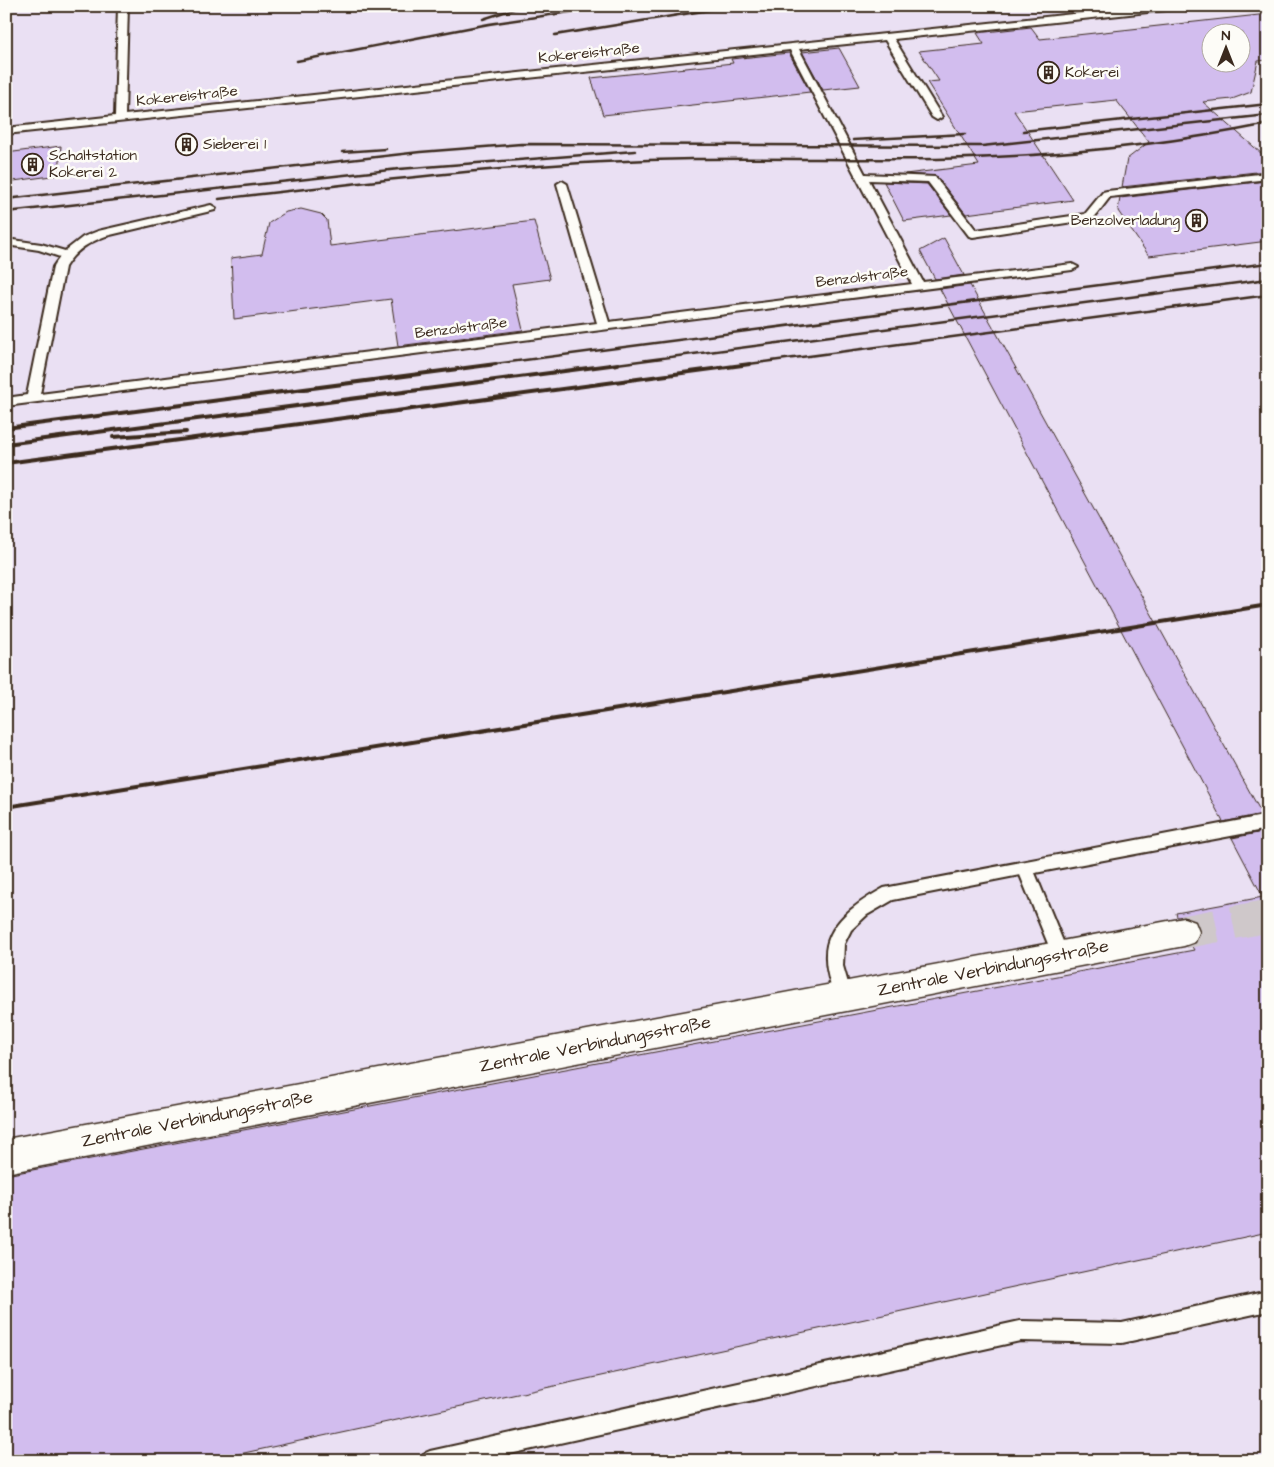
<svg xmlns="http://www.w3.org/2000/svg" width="1274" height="1467" font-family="'Architects Daughter',sans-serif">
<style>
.built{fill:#eae0f3;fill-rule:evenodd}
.building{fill:#d2bdee;stroke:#3b2a1e;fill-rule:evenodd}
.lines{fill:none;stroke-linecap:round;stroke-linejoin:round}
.street-tunnel{stroke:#cfc8ca;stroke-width:33;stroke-dasharray:33 17;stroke-linecap:butt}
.lane-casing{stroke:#3b2a1e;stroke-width:4}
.street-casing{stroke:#3b2a1e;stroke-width:3}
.lane{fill:#fdfcf7;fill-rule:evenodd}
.street{fill:#fdfcf7;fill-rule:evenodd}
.rail-far1{stroke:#3b2a1e;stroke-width:2.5}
.rail{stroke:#3b2a1e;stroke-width:4}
.labels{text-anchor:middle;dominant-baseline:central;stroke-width:5;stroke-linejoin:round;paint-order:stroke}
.far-street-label{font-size:15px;fill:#3b2a1e;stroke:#fdfcf7}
.far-poi-label{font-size:15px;fill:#3b2a1e;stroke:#fdfcf7;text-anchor:start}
.street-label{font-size:18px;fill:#3b2a1e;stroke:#fdfcf7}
</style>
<rect width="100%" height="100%" fill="#f4eff5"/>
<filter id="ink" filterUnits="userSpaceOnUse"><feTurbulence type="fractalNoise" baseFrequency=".02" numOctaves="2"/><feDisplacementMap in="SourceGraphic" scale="10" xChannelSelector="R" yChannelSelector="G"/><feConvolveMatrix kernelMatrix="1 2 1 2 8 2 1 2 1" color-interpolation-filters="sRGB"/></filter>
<g filter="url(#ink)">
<path class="built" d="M6,6H1268V1461H6ZM1212,32H1242V62H1212Z"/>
<g class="building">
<path d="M1268,14V60L1258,61L1251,92L1232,99L1203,102L1262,154L1265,171L1122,187L1127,159L1149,142L1116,100L1014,111L1073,200L966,214L936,176L905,174L979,165L927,82L939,81L919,51L984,44L977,33L1031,27L1040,39ZM1212,32H1242V62H1212Z"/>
<path d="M839,48L860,86L823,90L802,52Z"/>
<path d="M789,53L810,92L603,115L591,78L733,63L731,59Z"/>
<path d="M61,146L59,175L6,182V153Z"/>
<path d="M1266,181L1268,241L1149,256L1118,211L1120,198Z"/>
<path d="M884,182L927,184L951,215L904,221Z"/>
<path d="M301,209L321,214L327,220L330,246L534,221L550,279L512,284L523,330L398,346L391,299L234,319L231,258L262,254L269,223L286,212Z"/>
<path d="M944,238L964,275L935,279L920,251Z"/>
<path d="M970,285L1262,814L1223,822L940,289Z"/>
<path d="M1268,831V1232L207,1461H6V1175L1194,950L1191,945L1197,943L1201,933L1197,921L1185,916L1177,917L1176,913L1263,897L1232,838Z"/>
</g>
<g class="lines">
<path class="street-tunnel" d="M1184,932L1268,916"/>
<defs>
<g id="lane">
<path d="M118,6H128L125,115L1148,6H1180L1176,9L894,39L942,117L937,120L932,117L885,40L799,49L865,174L935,177L976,230L1085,214L1103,192L1107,191L1268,173V179L1110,197L1093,219L973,237L969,236L928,182L869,180L923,282L1072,264L1078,267L1072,270L6,406V398L27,395L53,267L60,257L39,250L6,245V239L41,244L65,251L83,237L98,231L211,205L216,208L215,210L106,236C88,243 75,250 65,267L40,394L597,323L557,184L562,181L567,184L609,322L912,284L790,50L6,134V128L115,116Z"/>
<path d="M1268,815V829L1035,873L1069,956L1067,961L1061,964L1055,961L1020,875L893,900L867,915L851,930L844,944L843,966L852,997L849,1003L843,1005L837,1003L834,997C831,985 826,972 826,959C824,924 857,903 884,888Z"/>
<path d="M1268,1291V1311L1122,1343L1020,1341L478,1461H420L423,1454L430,1451L1020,1321L1122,1323Z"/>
</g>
<path id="street" d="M1184,918L1195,922L1199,932L1195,942L1184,946L6,1173V1139Z"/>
</defs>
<use href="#lane" class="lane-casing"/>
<use href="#street" class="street-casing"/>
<use href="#lane" class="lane"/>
<use href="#street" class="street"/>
<g class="rail-far1">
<path d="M483,19L523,6"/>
<path d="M555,35L734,6"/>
<path d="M297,61L489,24L611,6"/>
<path d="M1023,131L1268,104"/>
<path d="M853,140L965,134"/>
<path d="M342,152L386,149"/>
<path d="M6,199L420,152L521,144L982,146L1268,115"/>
<path d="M219,199C377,181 535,161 693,159C775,158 856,160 937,159C1048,157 1159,146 1268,124"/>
<path d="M6,212L399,169L635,151"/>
<path d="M487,365L1268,263"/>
<path d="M609,365L1268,279"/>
<path d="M741,365L1268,295"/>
</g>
<g class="rail">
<path d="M6,428L496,364"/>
<path d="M113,437L186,432"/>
<path d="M6,444L618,364"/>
<path d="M6,463L750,364"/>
<path d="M6,807L1268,605"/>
</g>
</g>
</g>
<defs>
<symbol id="building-ring" viewBox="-11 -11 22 22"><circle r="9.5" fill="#fdfcf7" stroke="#3b2a1e" stroke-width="1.5"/><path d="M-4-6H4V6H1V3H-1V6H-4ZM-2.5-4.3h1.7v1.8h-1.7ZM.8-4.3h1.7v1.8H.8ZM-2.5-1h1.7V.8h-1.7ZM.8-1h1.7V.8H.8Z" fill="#3b2a1e"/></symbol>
</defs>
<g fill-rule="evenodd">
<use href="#building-ring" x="1036" y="60" width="25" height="25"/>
<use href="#building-ring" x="174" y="132" width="25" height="25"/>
<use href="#building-ring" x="20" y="152" width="25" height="25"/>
<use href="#building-ring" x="1184" y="208" width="25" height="25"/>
</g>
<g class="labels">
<g class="far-street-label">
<text transform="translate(589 53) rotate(-6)">Kokereistraße</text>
<text transform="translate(187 96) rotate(-6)">Kokereistraße</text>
<text transform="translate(862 277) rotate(-7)">Benzolstraße</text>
<text transform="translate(461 328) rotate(-7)">Benzolstraße</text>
</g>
<g class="far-poi-label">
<text x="1065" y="72">Kokerei</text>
<text x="203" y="144">Sieberei 1</text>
<text x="49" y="155">Schaltstation<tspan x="49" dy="17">Kokerei 2</tspan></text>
<text x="1180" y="220" text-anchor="end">Benzolverladung</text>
</g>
<g class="street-label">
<text transform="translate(993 968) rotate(-11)">Zentrale Verbindungsstraße</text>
<text transform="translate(595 1044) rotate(-11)">Zentrale Verbindungsstraße</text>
<text transform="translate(197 1119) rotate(-11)">Zentrale Verbindungsstraße</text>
</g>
</g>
<rect width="1274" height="1467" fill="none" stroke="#fdfcf7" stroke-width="25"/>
<rect x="12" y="12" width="1249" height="1442" fill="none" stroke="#3b2a1e" stroke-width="2" filter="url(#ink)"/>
<g transform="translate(1226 48)"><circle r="24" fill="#fdfcf7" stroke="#afa8a0"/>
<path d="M0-4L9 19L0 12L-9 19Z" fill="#3b2a1e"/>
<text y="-8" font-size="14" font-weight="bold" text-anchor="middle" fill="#3b2a1e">N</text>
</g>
</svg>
